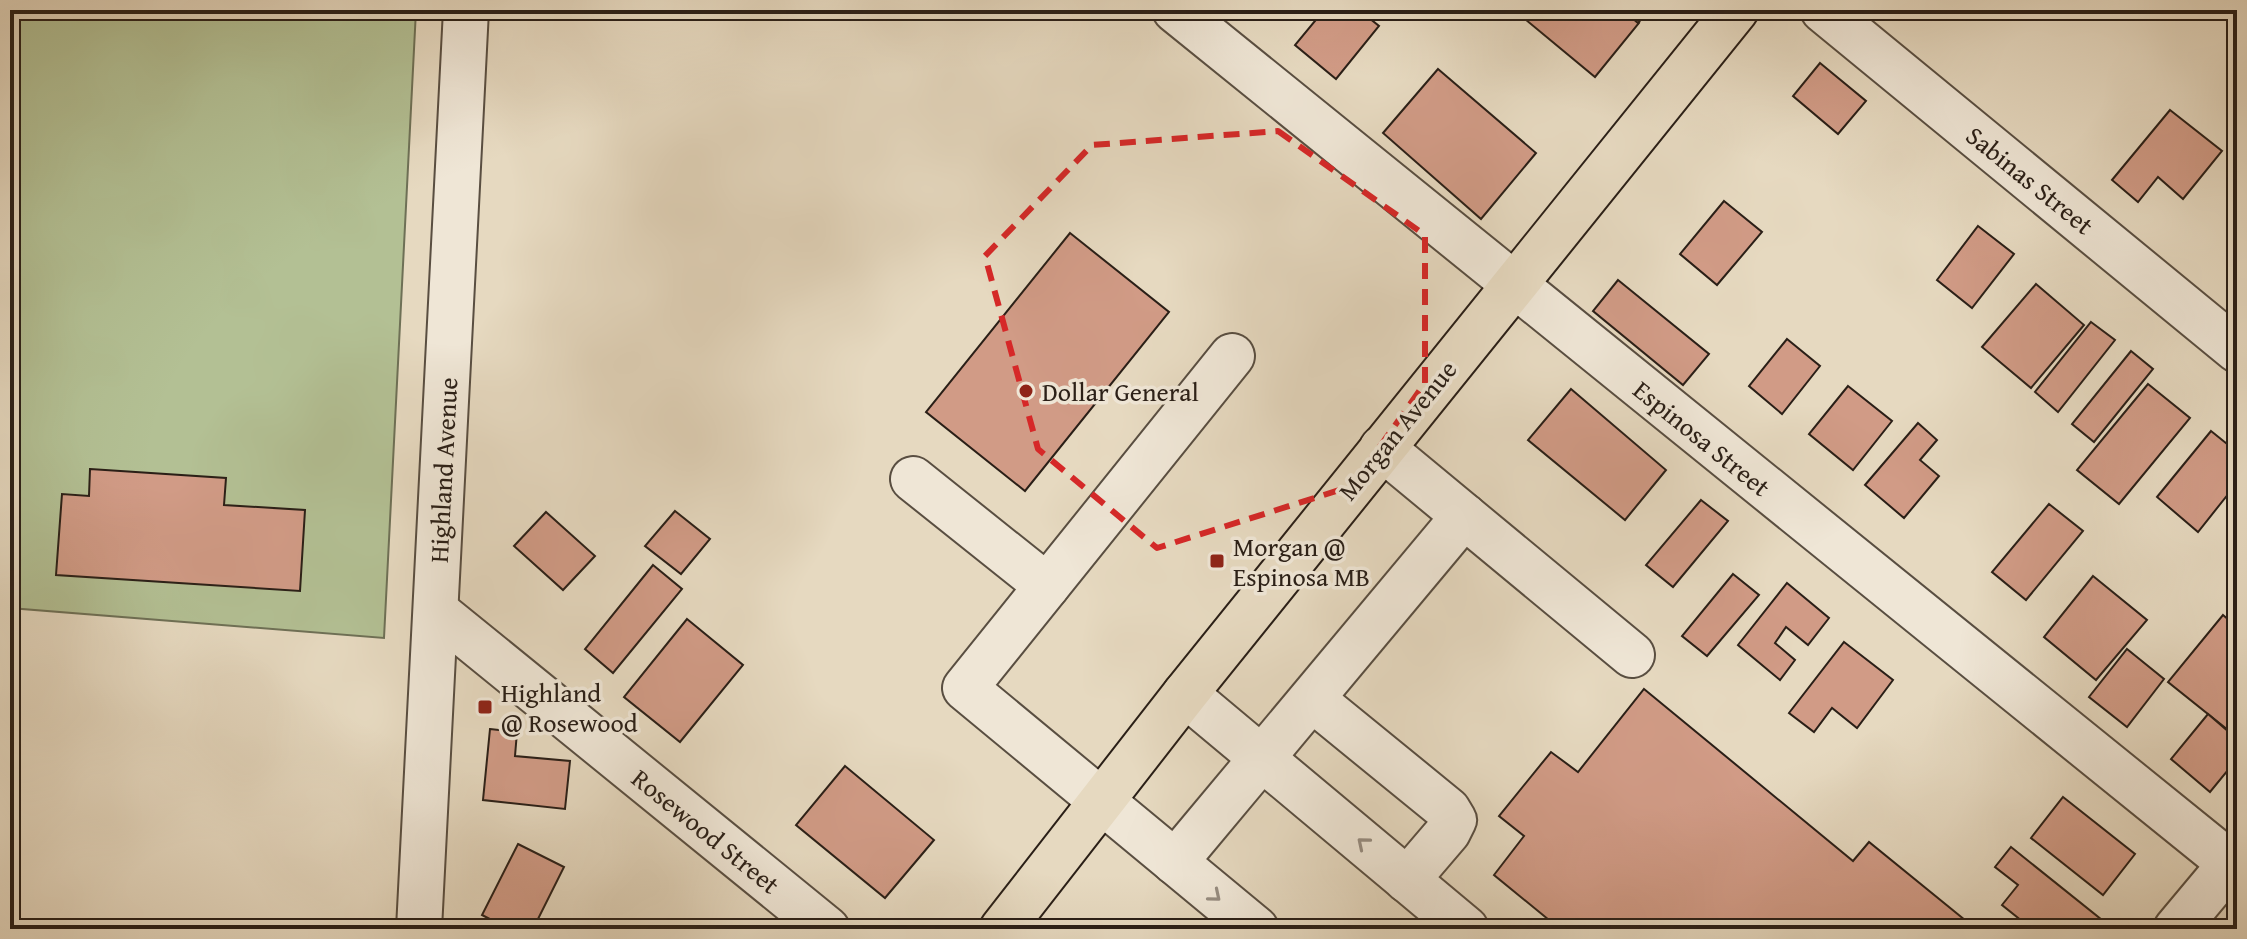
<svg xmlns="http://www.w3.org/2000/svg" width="2247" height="939" font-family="'Gentium Book Plus',serif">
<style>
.green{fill:#b3c094;stroke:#6e7056;stroke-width:2}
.building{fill:#d19b86;stroke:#2a1f17;stroke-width:2}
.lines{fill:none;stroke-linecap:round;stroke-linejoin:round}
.minor-casing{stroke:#594e41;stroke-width:48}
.major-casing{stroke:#2a1f17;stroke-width:48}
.minor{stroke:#efe6d6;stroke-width:44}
.major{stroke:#e6d9c0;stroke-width:44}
.oneway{stroke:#968c80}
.marked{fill:none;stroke:#d62828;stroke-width:6;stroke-dasharray:16 10;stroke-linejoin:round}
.poi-dot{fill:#8f2418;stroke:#efe6d6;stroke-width:3}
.labels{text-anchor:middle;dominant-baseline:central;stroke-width:7;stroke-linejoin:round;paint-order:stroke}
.street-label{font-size:26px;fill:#2a1f17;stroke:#efe6d6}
.poi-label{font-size:26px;fill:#2a1f17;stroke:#efe6d6;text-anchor:start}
</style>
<rect width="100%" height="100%" fill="#e6d9c0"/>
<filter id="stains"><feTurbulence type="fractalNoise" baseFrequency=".0025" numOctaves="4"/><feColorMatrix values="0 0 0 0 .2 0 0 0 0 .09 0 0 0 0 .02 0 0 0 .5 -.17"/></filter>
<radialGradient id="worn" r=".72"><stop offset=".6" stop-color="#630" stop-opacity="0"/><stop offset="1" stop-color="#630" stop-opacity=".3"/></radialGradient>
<path class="green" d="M10,10H416L384,638L10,608Z"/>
<g class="building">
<path d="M1324,10H1359L1379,26L1336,79L1295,45Z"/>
<path d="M1514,10H1623L1639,23L1595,77Z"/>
<path d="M1623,10H1649L1638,23Z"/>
<path d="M1820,63L1866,101L1838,134L1793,96Z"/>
<path d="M1438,69L1536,153L1481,219L1383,133Z"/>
<path d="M2170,110L2222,151L2183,199L2158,177L2138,202L2112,180Z"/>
<path d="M1724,201L1762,232L1717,285L1680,254Z"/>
<path d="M1978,226L2014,254L1972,308L1937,280Z"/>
<path d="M1070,233L1169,312L1025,491L926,412Z"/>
<path d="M1618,280L1709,354L1683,385L1593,311Z"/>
<path d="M2036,284L2084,325L2031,388L1982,347Z"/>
<path d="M2091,322L2115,340L2058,412L2035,392Z"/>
<path d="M1787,339L1820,366L1782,414L1749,386Z"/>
<path d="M2131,351L2153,369L2094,442L2072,424Z"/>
<path d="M2148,384L2190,418L2119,504L2077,470Z"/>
<path d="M1848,386L1892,421L1853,470L1809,434Z"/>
<path d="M1571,389L1666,470L1625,520L1528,440Z"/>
<path d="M1918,423L1937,440L1920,460L1939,476L1904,518L1865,485Z"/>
<path d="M2211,431L2237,452V483L2198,532L2157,497Z"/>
<path d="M90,469L226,478L224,505L305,510L300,591L56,575L62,494L89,496Z"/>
<path d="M1701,500L1728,521L1673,587L1646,565Z"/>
<path d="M2049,504L2083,531L2026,600L1992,572Z"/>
<path d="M675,511L710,539L681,574L645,546Z"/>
<path d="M546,512L595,556L563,590L514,546Z"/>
<path d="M653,565L682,589L613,673L585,649Z"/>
<path d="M1733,574L1759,595L1707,656L1682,636Z"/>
<path d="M2093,576L2147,620L2096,680L2044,637Z"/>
<path d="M1787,583L1829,618L1808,645L1786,627L1775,643L1795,660L1780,680L1738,645Z"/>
<path d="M2223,615L2237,627V719L2228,730L2168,682Z"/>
<path d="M687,619L743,665L680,742L624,697Z"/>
<path d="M1844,642L1893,680L1857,728L1832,708L1814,732L1789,713Z"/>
<path d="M2127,649L2164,679L2127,727L2089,697Z"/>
<path d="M1644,689L1853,861L1869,842L1976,929H1560L1494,875L1524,836L1499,816L1551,752L1578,772Z"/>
<path d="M2208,714L2237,739V759L2210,792L2171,759Z"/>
<path d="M490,729L517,732L515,756L570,761L565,809L483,800Z"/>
<path d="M845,766L934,840L885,898L796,825Z"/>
<path d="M2063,797L2135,854L2103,895L2031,838Z"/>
<path d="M518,844L564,867L533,929H509L482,915Z"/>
<path d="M2011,847L2102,920L2095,929H2032L2002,905L2018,885L1995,867Z"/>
</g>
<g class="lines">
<defs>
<g id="minor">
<path d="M1175,10L2231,864"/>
<path d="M1823,10L2237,350"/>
<path d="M1232,356L965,688L1256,929"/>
<path d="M1382,448L1632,655"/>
<path d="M913,479L1047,586"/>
<path d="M436,611L827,929"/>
<path d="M1185,694L1466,929"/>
<path d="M1312,699L1448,810L1454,820L1448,832L1407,880"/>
<path d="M1175,862L1464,516"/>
<path d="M419,929L466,10"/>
<path d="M2176,929L2237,856"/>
</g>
<path id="major" d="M1002,929L1185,694L1736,10"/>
</defs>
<use href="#minor" class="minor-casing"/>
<use href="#major" class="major-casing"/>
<use href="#minor" class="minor"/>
<use href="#major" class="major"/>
</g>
<defs><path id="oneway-chevron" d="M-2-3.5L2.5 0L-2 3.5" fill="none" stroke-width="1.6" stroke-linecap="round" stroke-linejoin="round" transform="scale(2)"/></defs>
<g class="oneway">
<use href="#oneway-chevron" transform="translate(1363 843) rotate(-140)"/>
<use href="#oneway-chevron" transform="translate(1215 896) rotate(40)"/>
</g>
<path class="marked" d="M1278,131L1425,235V383L1352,486L1157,548L1038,449L985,256L1092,145Z"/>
<g class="poi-dot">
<circle cx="1026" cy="391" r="8"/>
<rect x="1209" y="553" width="16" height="16" rx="4"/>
<rect x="477" y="699" width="16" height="16" rx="4"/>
</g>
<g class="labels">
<g class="street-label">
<text transform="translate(2030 180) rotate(39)">Sabinas Street</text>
<text transform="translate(1397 430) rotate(-51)">Morgan Avenue</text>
<text transform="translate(1702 438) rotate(39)">Espinosa Street</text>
<text transform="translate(443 470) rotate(-87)">Highland Avenue</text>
<text transform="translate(706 831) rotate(39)">Rosewood Street</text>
</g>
<g class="poi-label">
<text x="1042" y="391">Dollar General</text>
<text x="1233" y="546">Morgan @<tspan x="1233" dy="30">Espinosa MB</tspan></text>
<text x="501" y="692">Highland<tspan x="501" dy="30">@ Rosewood</tspan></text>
</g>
</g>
<rect width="2247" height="939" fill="none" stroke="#e6d9c0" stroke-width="40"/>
<rect x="12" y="12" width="2223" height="915" fill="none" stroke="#2a1f17" stroke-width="4"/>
<rect x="20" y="20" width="2207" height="899" fill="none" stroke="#2a1f17" stroke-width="2"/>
<rect width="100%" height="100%" filter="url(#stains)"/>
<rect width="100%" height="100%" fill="url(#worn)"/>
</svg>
